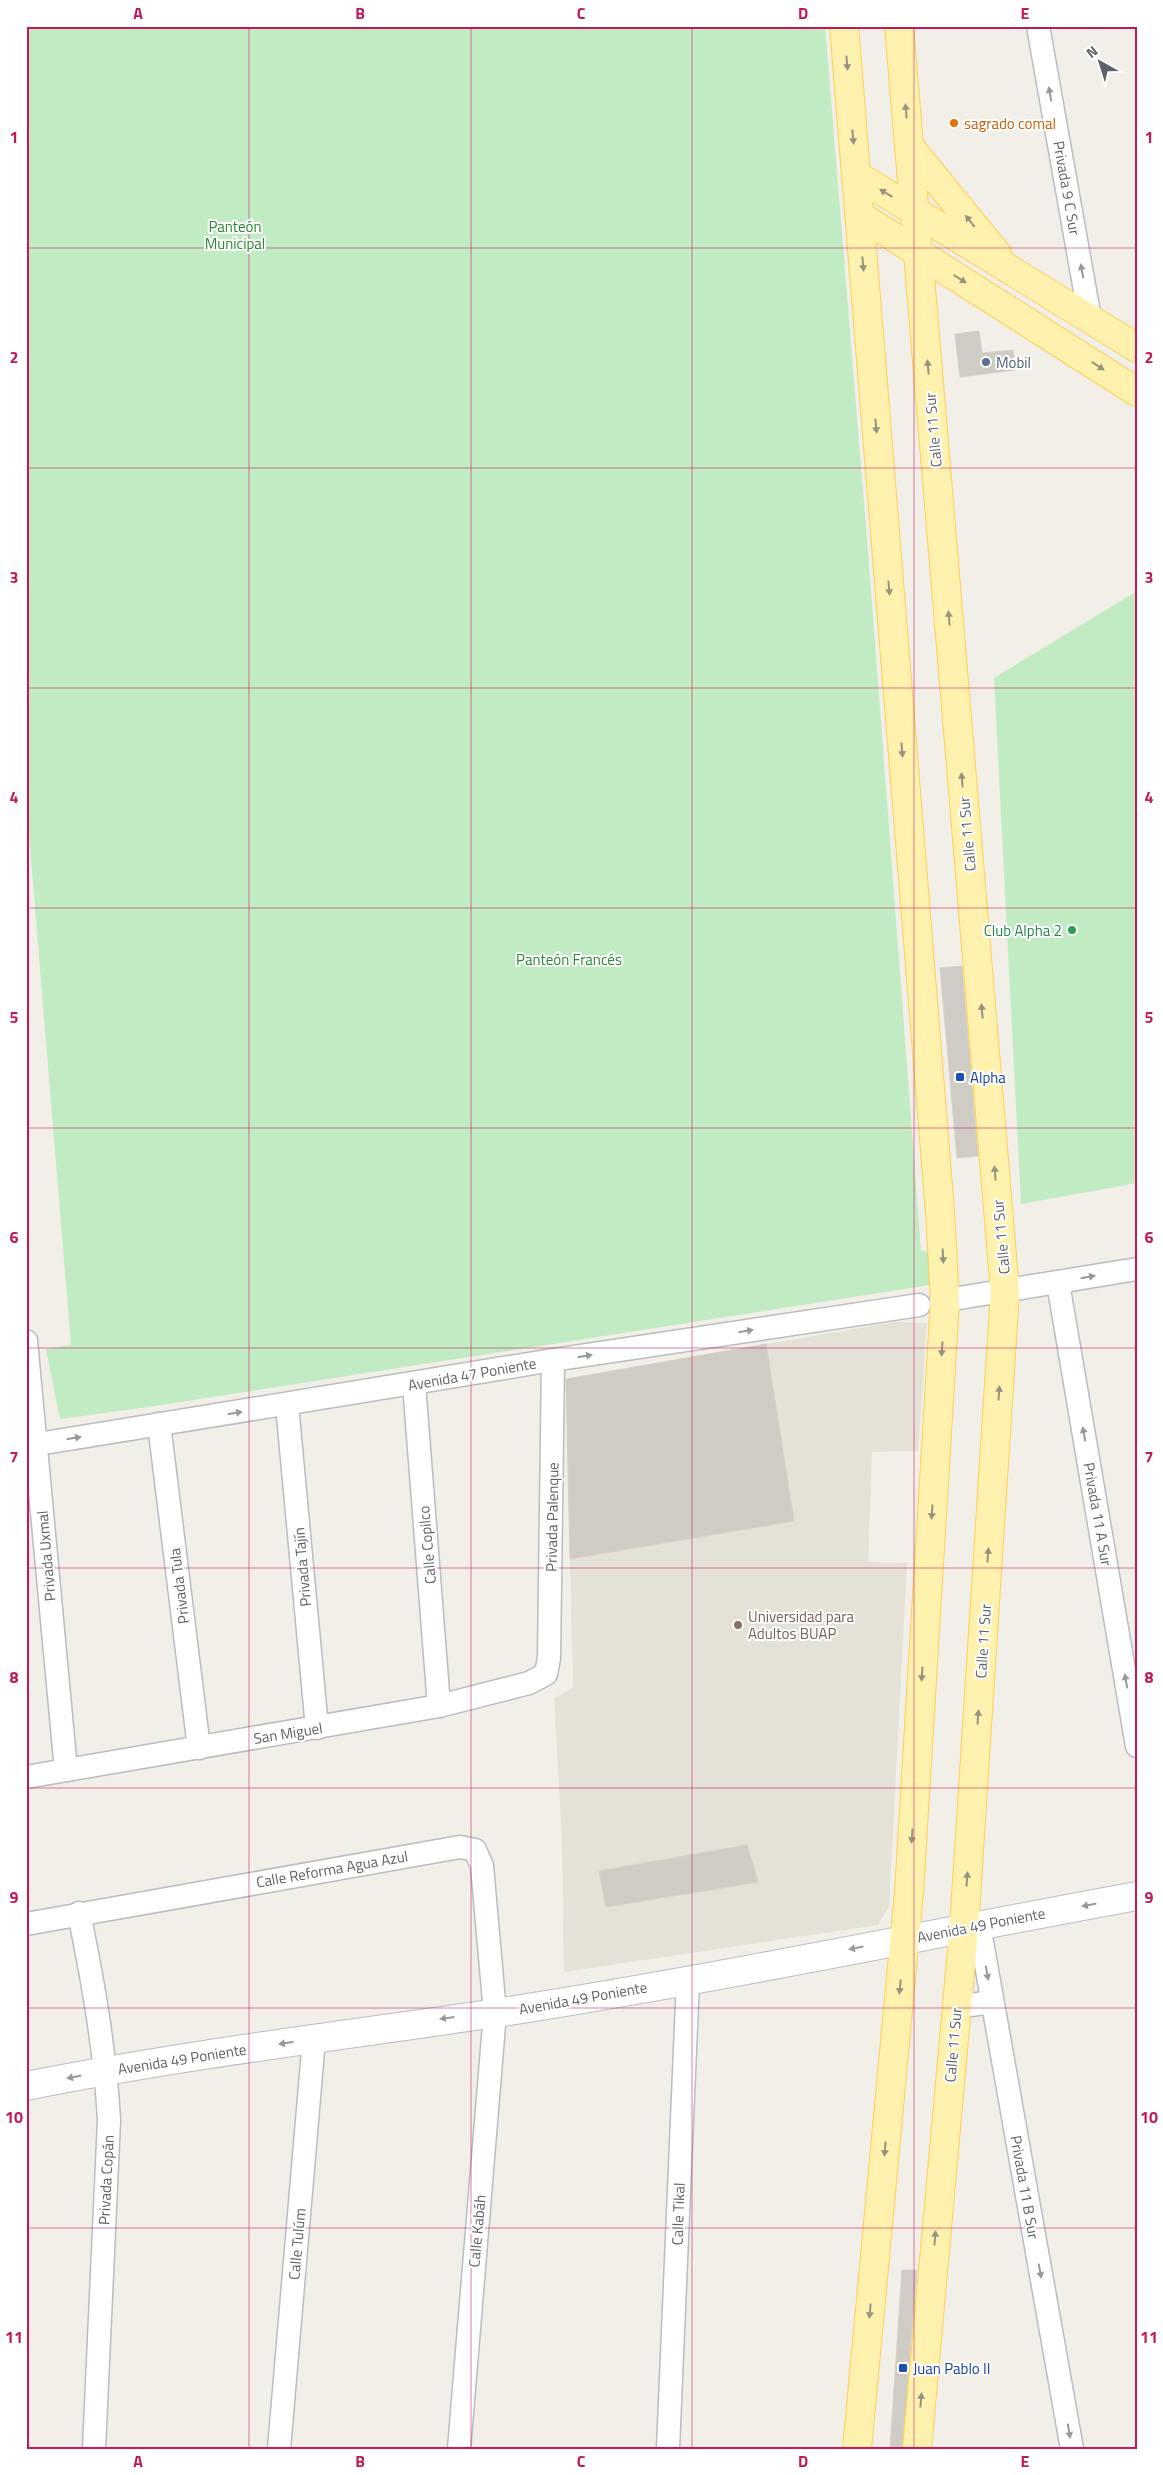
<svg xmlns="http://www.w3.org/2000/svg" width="1163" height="2475" font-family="'Titillium Web',sans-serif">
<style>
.education{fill:#e4e1d7}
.green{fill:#c1ebc2}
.building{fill:#cfccc5;stroke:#d7d1c4}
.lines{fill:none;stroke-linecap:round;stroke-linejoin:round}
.street-casing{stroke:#b9bcc1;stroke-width:25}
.secondary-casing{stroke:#babdc3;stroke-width:30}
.primary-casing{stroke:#fecf53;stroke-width:30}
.street{stroke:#fff;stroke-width:22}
.secondary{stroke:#fff;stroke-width:28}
.primary{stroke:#fff2ae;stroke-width:28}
.oneway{fill:#969480}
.oneway2{fill:#96999d}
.grid{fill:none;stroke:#c2185b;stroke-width:1;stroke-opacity:0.55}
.food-dot{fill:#e8710a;stroke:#fff;stroke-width:2}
.service-dot{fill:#5c6f8a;stroke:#fff;stroke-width:2}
.leisure-dot{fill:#2e9e5b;stroke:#fff;stroke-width:2}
.transit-dot{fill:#1a4fb4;stroke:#fff;stroke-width:2}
.education-dot{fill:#8d6e63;stroke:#fff;stroke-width:2}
.labels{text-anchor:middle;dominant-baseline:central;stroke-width:4;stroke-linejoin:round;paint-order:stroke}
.food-label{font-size:15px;fill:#c56008;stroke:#fff;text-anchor:start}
.street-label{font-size:15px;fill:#5e6268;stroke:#fff}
.park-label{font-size:15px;fill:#2e8732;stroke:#fff}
.service-label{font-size:15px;fill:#4e5e75;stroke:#fff;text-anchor:start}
.leisure-label{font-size:15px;fill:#27864d;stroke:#fff;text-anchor:end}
.transit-label{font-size:15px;fill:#164399;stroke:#fff;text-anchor:start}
.education-label{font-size:15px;fill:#785e54;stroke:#fff;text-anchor:start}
.neatline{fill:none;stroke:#c2185b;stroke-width:2}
.grid-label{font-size:16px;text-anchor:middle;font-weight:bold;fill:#c2185b}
</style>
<rect width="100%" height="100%" fill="#f1efe7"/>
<path class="education" d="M895,1322L927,1323L918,1451L872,1452L868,1562L907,1563L889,1907L878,1925L564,1972L562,1840L554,1698L573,1688L566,1379Z"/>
<g class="green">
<path d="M26,26H825L870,577L921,1251L935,1252V1277L930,1285L149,1407L60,1419L46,1349L71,1345L26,798Z"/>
<path d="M1137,591V1183L1021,1204L994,678Z"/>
</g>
<g class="building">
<path d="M979,331L982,353L1013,350L1015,370L960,377L955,334Z"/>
<path d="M962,966L978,1156L957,1158L940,968Z"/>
<path d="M766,1344L794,1521L570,1559L566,1379Z"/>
<path d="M747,1845L758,1882L606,1907L599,1871Z"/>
<path d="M902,2270H917L902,2449H890Z"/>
</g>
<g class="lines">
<defs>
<g id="street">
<path d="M1038,26L1090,319"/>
<path d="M1058,1283L1137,1746"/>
<path d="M941,1301L1137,1269"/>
<path d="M26,1341L66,1770"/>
<path d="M414,1384L439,1706"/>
<path d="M287,1405L317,1728"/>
<path d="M159,1424L199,1748"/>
<path d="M26,1446L553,1360L919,1305"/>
<path d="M26,1777L439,1706L529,1683L546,1674L549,1658L553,1360"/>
<path d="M79,1913C93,1982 105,2049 109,2120L94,2449"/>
<path d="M26,1924L460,1847L475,1850L482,1866L495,2013L459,2449"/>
<path d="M979,1925L1072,2449"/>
<path d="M956,2007L992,2002"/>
<path d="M279,2449L314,2039"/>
<path d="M668,2449L688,1979"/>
</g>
<path id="secondary" d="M26,2086C182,2055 339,2036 496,2013C711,1980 924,1935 1137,1896"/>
<g id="primary">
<path d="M844,26L940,1212L945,1301L909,1892L857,2449"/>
<path d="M899,26L1005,1292L964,1928L917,2449"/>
<path d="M909,146L997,254"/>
<path d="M856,175L1137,348"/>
<path d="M859,215L1137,392"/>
</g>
</defs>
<use href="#street" class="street-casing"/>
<use href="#secondary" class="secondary-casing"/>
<use href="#primary" class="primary-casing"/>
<use href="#street" class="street"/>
<use href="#secondary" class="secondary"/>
<use href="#primary" class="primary"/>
</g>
<defs><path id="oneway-solid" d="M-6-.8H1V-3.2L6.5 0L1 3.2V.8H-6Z" transform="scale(1.25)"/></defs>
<g class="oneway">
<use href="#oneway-solid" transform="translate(847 63) rotate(85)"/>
<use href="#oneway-solid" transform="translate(906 111) rotate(-95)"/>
<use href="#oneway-solid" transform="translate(853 137) rotate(85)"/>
<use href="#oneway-solid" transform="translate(886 193) rotate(-149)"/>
<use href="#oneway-solid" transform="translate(970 221) rotate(-129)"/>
<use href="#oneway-solid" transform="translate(863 264) rotate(85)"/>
<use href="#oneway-solid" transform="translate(960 279) rotate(32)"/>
<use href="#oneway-solid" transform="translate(1098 366) rotate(33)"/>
<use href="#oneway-solid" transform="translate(928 367) rotate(-95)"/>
<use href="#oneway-solid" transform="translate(876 426) rotate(85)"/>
<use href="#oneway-solid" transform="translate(889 588) rotate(85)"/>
<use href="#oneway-solid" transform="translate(949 618) rotate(-95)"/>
<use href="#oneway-solid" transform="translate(902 750) rotate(85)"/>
<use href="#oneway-solid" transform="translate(962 780) rotate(-95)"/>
<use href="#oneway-solid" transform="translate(982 1011) rotate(-95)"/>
<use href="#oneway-solid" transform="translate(995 1173) rotate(-95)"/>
<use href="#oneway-solid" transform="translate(943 1256) rotate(87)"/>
<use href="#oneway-solid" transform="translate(942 1349) rotate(94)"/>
<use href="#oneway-solid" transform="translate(999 1393) rotate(-86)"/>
<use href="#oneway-solid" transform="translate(932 1512) rotate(94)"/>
<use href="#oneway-solid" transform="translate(988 1555) rotate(-86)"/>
<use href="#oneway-solid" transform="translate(922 1674) rotate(94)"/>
<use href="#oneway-solid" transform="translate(978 1717) rotate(-86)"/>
<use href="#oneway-solid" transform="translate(912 1836) rotate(94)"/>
<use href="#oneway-solid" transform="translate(967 1879) rotate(-86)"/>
<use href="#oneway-solid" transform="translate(900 1987) rotate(95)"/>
<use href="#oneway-solid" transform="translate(885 2149) rotate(95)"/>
<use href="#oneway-solid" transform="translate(935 2238) rotate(-85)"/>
<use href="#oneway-solid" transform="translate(870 2311) rotate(95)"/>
<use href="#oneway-solid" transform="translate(921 2400) rotate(-85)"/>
</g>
<g class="oneway2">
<use href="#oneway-solid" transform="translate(1050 94) rotate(-100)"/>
<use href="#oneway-solid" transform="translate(1082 271) rotate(-100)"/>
<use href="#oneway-solid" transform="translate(1088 1277) rotate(-10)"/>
<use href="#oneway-solid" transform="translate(746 1331) rotate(-9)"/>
<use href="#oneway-solid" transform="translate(585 1356) rotate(-9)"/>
<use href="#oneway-solid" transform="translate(235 1413) rotate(-9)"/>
<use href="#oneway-solid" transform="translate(1084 1434) rotate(-100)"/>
<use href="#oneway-solid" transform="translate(74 1438) rotate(-9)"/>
<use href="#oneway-solid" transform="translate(1126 1681) rotate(-100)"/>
<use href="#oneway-solid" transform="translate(1089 1905) rotate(169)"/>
<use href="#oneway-solid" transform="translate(856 1948) rotate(169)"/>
<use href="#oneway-solid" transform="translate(987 1973) rotate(80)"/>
<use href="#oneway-solid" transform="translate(447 2018) rotate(173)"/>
<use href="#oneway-solid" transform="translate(286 2043) rotate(171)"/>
<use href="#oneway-solid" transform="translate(74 2077) rotate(169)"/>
<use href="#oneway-solid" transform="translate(1040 2271) rotate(80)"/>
<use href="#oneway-solid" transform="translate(1069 2431) rotate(80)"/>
</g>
<path class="grid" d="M249,26V2449M471,26V2449M692,26V2449M914,26V2449M26,248H1137M26,468H1137M26,688H1137M26,908H1137M26,1128H1137M26,1348H1137M26,1568H1137M26,1788H1137M26,2008H1137M26,2228H1137"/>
<circle class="food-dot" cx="954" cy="123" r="5"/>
<circle class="service-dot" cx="986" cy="362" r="5"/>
<circle class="leisure-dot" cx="1072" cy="930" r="5"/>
<g class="transit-dot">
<rect x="955" y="1072" width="10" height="10" rx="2.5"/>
<rect x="898" y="2363" width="10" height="10" rx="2.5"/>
</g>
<circle class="education-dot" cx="738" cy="1625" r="5"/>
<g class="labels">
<g class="food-label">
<text x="964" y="123">sagrado comal</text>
</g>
<g class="street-label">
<text transform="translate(1067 188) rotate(80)">Privada 9 C Sur</text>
<text transform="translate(933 430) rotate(-95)">Calle 11 Sur</text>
<text transform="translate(967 834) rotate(-95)">Calle 11 Sur</text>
<text transform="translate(1001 1237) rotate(-95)">Calle 11 Sur</text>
<text transform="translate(472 1374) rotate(-10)">Avenida 47 Poniente</text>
<text transform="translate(1098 1514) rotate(80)">Privada 11 A Sur</text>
<text transform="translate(552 1517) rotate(-89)">Privada Palenque</text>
<text transform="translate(427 1545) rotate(-95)">Calle Copilco</text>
<text transform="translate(46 1556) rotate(-95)">Privada Uxmal</text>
<text transform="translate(302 1567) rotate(-95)">Privada Tajín</text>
<text transform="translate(179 1586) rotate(-97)">Privada Tula</text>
<text transform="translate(983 1641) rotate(-86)">Calle 11 Sur</text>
<text transform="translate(288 1733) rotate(-9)">San Miguel</text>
<text transform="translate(332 1869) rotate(-10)">Calle Reforma Agua Azul</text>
<text transform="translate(981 1925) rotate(-11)">Avenida 49 Poniente</text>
<text transform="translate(583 1998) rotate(-10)">Avenida 49 Poniente</text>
<text transform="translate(953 2045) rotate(-85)">Calle 11 Sur</text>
<text transform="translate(182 2059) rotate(-9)">Avenida 49 Poniente</text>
<text transform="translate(106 2180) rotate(-87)">Privada Copán</text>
<text transform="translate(1025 2187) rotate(80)">Privada 11 B Sur</text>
<text transform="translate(678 2214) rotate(-88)">Calle Tikal</text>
<text transform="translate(477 2231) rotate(-85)">Calle Kabáh</text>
<text transform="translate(297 2244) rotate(-85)">Calle Tulúm</text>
</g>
<g class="park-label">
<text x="235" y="226">Panteón<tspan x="235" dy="17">Municipal</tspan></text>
<text x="569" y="959">Panteón Francés</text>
</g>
<g class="service-label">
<text x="996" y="362">Mobil</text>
</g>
<g class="leisure-label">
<text x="1062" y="930">Club Alpha 2</text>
</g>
<g class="transit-label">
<text x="970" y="1077">Alpha</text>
<text x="913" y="2368">Juan Pablo II</text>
</g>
<g class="education-label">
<text x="748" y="1616">Universidad para<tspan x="748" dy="17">Adultos BUAP</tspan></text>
</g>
</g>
<rect width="1163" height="2475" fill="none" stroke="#ffffff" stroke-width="55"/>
<g transform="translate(1100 62) rotate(321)" stroke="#ffffff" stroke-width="4" paint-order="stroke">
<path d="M0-4L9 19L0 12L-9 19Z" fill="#5e6268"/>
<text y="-8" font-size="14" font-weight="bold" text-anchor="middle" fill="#5e6268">N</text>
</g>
<rect x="28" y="28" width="1108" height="2420" class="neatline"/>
<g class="grid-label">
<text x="138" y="19">A</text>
<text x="360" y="19">B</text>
<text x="581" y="19">C</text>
<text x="803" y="19">D</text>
<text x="1025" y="19">E</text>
<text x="14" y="143">1</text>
<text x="1149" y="143">1</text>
<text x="14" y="363">2</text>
<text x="1149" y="363">2</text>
<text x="14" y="583">3</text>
<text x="1149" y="583">3</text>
<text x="14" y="803">4</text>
<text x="1149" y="803">4</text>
<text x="14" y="1023">5</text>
<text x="1149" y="1023">5</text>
<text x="14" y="1243">6</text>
<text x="1149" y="1243">6</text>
<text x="14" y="1463">7</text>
<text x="1149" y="1463">7</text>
<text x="14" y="1683">8</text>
<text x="1149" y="1683">8</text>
<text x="14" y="1903">9</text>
<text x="1149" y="1903">9</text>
<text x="14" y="2123">10</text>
<text x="1149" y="2123">10</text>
<text x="14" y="2343">11</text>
<text x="1149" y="2343">11</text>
<text x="138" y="2467">A</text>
<text x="360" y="2467">B</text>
<text x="581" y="2467">C</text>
<text x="803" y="2467">D</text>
<text x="1025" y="2467">E</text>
</g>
</svg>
